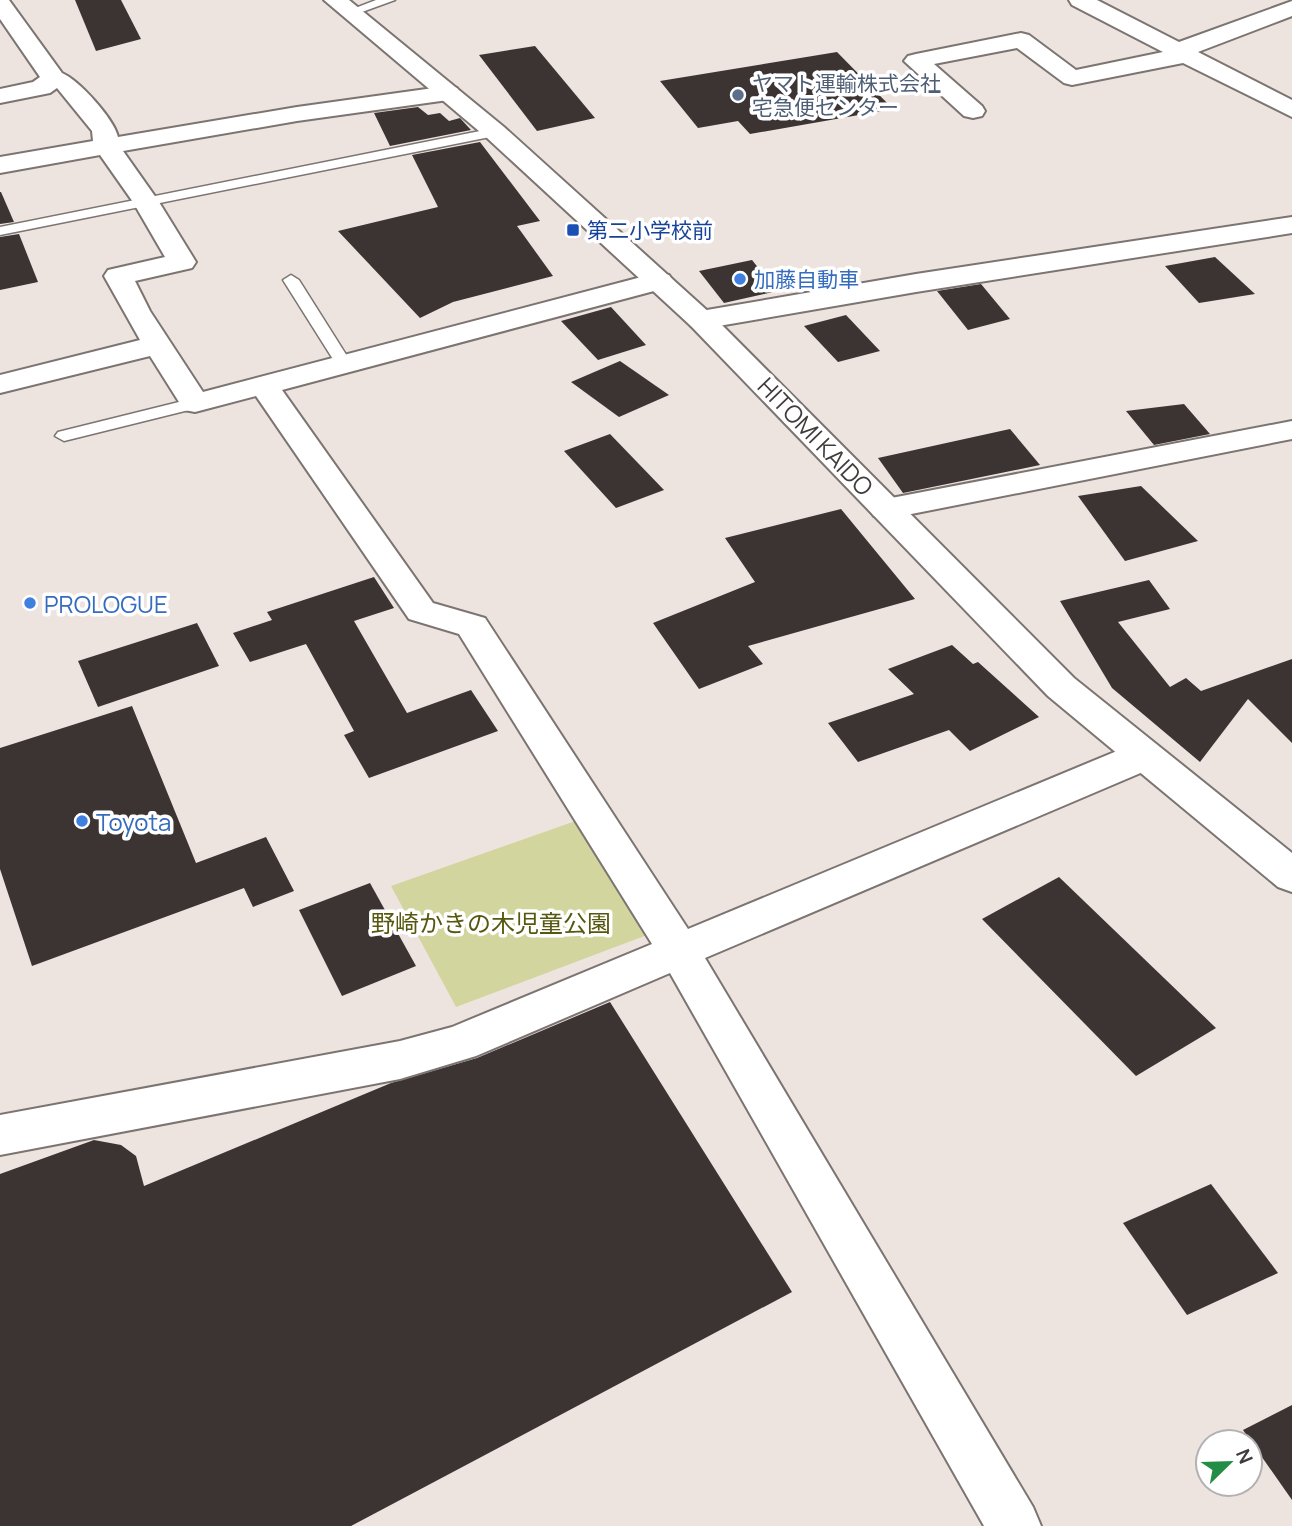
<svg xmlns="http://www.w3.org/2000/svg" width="1292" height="1526" font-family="Manrope,'Noto Sans JP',sans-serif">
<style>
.green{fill:#d2d59e}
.building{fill:#3c3433}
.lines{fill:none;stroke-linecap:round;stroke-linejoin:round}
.service-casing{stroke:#7c7471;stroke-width:3}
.minor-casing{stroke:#7c7471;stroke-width:4}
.secondary-casing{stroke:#7c7471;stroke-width:4}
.service{fill:#fff;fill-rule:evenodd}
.minor{fill:#fff;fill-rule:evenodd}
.secondary{fill:#fff;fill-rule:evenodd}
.service-dot{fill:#5c6f8a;stroke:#fff;stroke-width:2.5}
.transit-dot{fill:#1a4fb4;stroke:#fff;stroke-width:2.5}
.shop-dot{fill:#3f7fe0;stroke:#fff;stroke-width:2.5}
.labels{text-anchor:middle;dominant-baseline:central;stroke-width:7;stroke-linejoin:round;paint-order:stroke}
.far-service-label{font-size:21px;fill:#4e5e75;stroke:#fff;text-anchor:start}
.far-transit-label{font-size:21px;fill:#164399;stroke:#fff;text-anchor:start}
.far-shop-label{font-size:21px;fill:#366cbe;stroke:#fff;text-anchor:start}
.street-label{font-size:24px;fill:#403c3b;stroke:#fff}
.shop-label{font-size:24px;fill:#366cbe;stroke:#fff;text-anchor:start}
.park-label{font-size:24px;fill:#57580f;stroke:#fff}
</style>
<rect width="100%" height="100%" fill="#ede4e0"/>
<path class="green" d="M584,818L655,932L456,1007L391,886Z"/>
<g class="building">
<path d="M75,0H121L141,39L96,51Z"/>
<path d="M535,46L595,118L537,131L479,55Z"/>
<path d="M837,52L893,109L750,134L738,121L698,128L660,81Z"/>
<path d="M418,107L428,115L440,113L449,121L460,118L471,130L390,146L374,113Z"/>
<path d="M480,142L540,221L517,226L553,276L453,302L420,318L338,231L438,207L412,155Z"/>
<path d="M0,192H1L14,222L0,224Z"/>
<path d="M19,234L38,282L0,290V237Z"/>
<path d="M1215,257L1255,294L1199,303L1165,266Z"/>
<path d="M752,260L777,291L724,303L699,271Z"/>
<path d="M981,284L1010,319L968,330L937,291Z"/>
<path d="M611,307L646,345L598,360L561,321Z"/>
<path d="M846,315L880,351L838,362L804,326Z"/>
<path d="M620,361L669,395L619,417L571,382Z"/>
<path d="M1184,404L1210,434L1154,445L1126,411Z"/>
<path d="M1010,429L1040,465L903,493L878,458Z"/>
<path d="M610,434L664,490L616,508L564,451Z"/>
<path d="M1141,486L1198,541L1125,561L1078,496Z"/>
<path d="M841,509L915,599L748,646L763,664L699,689L653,623L755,582L725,538Z"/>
<path d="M374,577L394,608L354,621L407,713L471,690L498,731L369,778L344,735L354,731L306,644L250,662L233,633L272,620L267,612Z"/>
<path d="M1149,580L1170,609L1118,622L1170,687L1186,678L1201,691L1292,659V743L1248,699L1200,762L1112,688L1060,601Z"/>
<path d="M197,623L219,666L98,707L78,661Z"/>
<path d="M952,645L973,664L978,662L1039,717L970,751L949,730L858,762L828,723L914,694L888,669Z"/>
<path d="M132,706L196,863L266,837L294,891L253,907L244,888L32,966L0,869V748Z"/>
<path d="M1059,877L1216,1028L1136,1076L982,919Z"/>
<path d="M370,883L416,966L342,996L299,910Z"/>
<path d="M610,1002L792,1292L351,1526H0V1174L94,1140L121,1145L136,1156L144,1186L391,1083L477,1058Z"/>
<path d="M1211,1184L1278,1273L1187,1315L1123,1223Z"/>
<path d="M1292,1405V1500L1243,1430Z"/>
</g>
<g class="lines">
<defs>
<g id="service">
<path d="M376,0H395L351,16L345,12Z"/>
<path d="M495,128L502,132L500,135L0,235V227Z"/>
<path d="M291,275L299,280L352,364L350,367L344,369L336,364L283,280Z"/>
<path d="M195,398L201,399L203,403L201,407L64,441L55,436L58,432Z"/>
</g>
<g id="minor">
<path d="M0,0H9L62,73C79,80 114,119 118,137L297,107L448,86L457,88L460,93L457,98L448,100L297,121L123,151L159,202L196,262L192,268L135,281L150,311L203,392L649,275L659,273L669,275L673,281L669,287L282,390L433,603L485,618L688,929L1129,746L1143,742L1157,746L1162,756L1157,766L705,958L1033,1507L1041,1526H984L670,973L476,1056L400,1079L0,1155V1115L400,1041L452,1027L652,944L459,634L409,619L256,396L195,412L184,410L150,356L0,393V375L140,340L104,276L108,270L165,257L133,202L100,155L0,173V157L93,141L92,131L57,88L50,93L0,103V89L33,82L40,77L0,19Z"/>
<path d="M1069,0H1097L1179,42L1292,1V16L1198,52L1292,100V117L1183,63L1072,85L1064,83L1017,48L934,64L982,106L985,111L982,116L973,118L964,116L904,61L908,56L916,54L1021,33L1029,35L1076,70L1163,52L1072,5Z"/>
<path d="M1292,217V233L916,292L701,329L691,326L686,320L691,314L701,311L916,274Z"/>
<path d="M1292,421V439L886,519L874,516L869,509L874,502L886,499Z"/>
</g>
<path id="secondary" d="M324,0H349L504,127L711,314L1074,678L1292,853V892L1278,887L1048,696L691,326L486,137Z"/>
</defs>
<use href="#service" class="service-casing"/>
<use href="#minor" class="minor-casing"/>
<use href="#secondary" class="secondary-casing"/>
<use href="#service" class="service"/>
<use href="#minor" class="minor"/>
<use href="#secondary" class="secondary"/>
</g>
<circle class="service-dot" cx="738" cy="95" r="7"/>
<rect class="transit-dot" x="566" y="223" width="14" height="14" rx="3.5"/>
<g class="shop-dot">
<circle cx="740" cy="279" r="7"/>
<circle cx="30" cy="603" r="7"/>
<circle cx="82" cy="821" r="7"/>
</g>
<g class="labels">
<g class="far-service-label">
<text x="752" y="83">ヤマト運輸株式会社<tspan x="752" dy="24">宅急便センター</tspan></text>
</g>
<g class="far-transit-label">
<text x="587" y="230">第二小学校前</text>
</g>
<g class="far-shop-label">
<text x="754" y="279">加藤自動車</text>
</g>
<g class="street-label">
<text transform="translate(816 436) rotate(46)">HITOMI KAIDO</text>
</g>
<g class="shop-label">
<text x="44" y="603">PROLOGUE</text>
<text x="96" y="821">Toyota</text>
</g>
<g class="park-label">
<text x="491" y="922">野崎かきの木児童公園</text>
</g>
</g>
<g transform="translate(1229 1463) rotate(67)"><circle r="33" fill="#ffffff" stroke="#b3b1b1" stroke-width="2"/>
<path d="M0-5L12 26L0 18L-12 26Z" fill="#228d45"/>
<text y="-10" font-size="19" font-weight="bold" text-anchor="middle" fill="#403c3b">N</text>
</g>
</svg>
